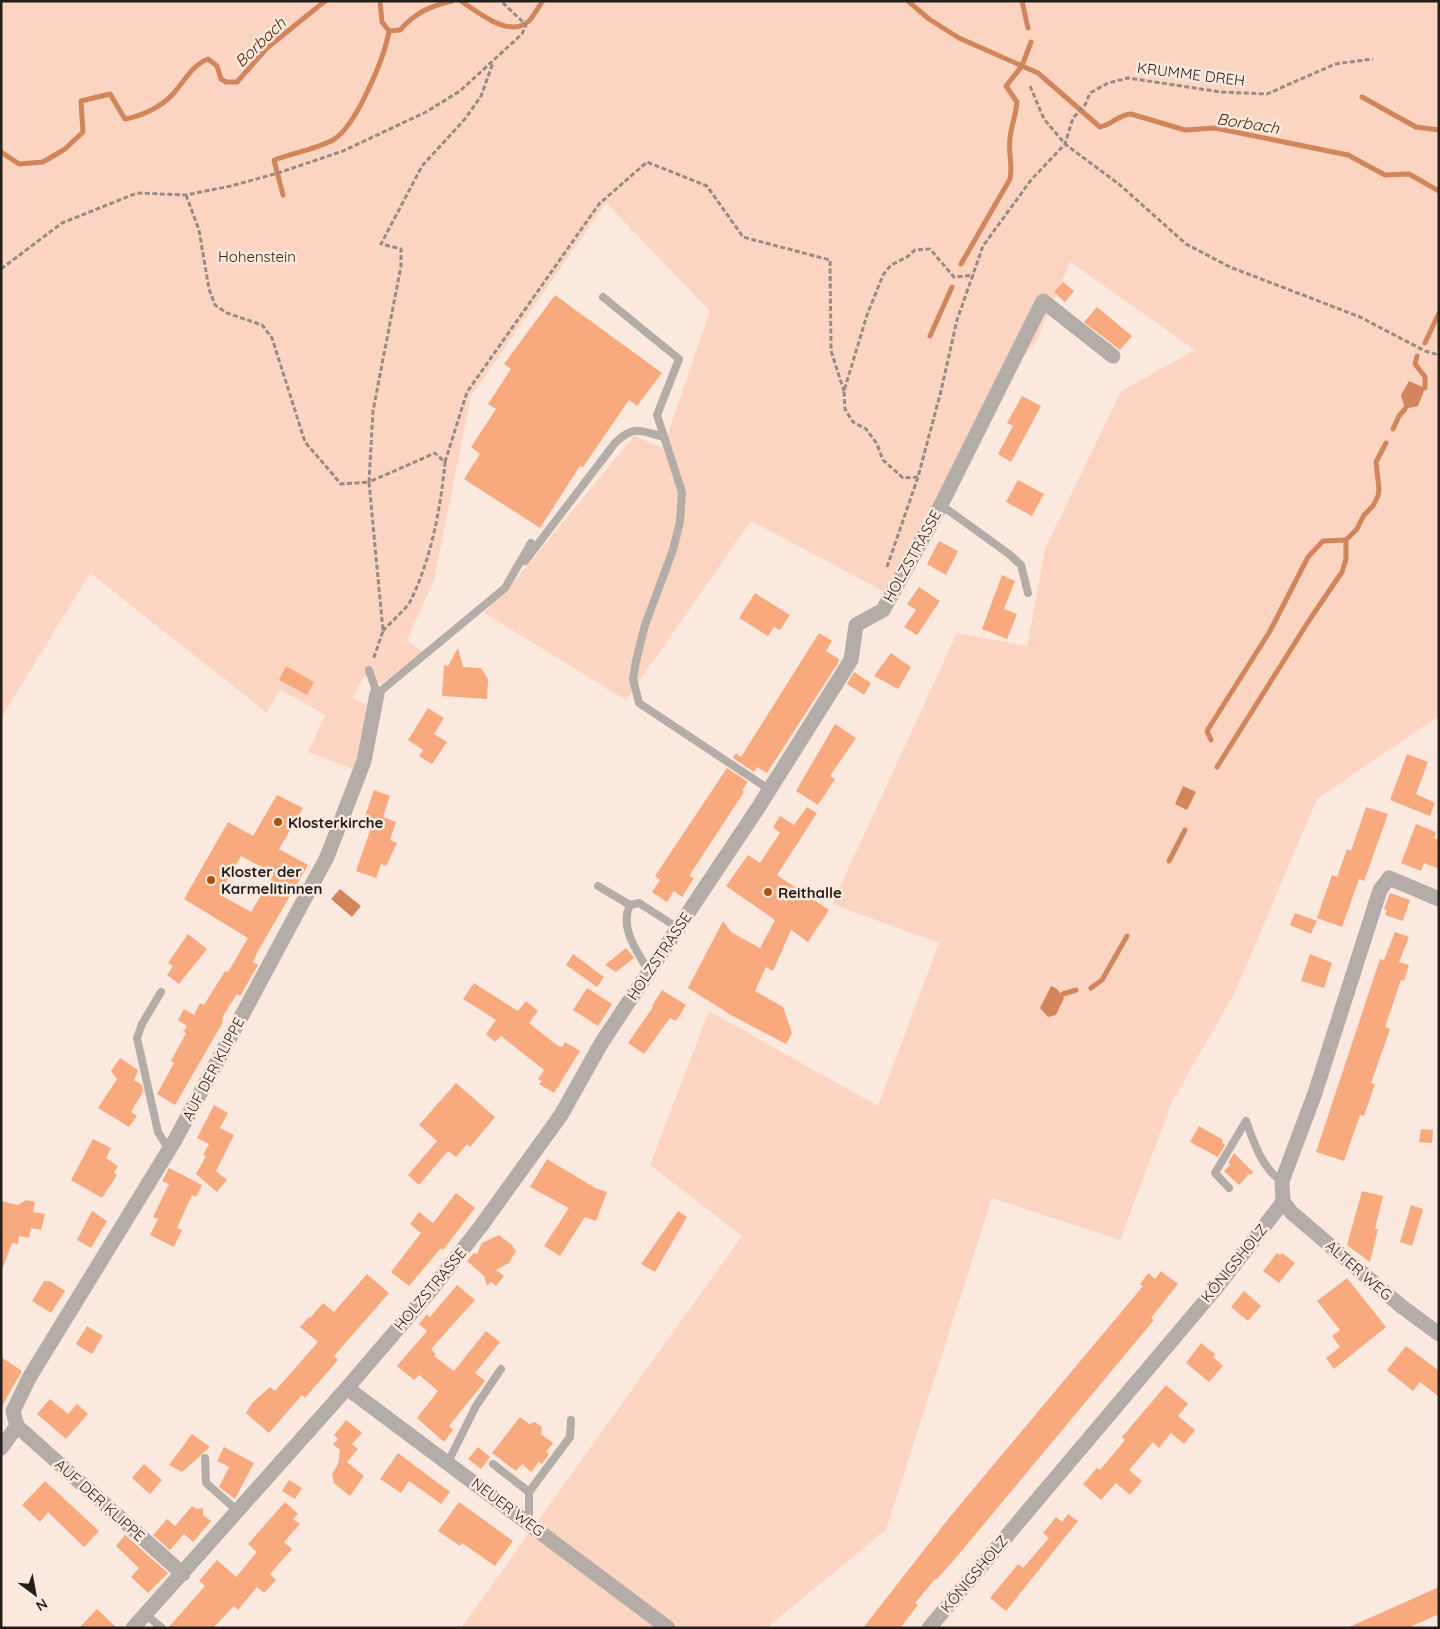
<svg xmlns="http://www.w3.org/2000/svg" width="1440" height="1629" font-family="Quicksand,sans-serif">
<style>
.green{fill:#fbd5c1}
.water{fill:#d2855b}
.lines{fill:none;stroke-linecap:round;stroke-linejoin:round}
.stream{stroke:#d2855b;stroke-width:5}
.building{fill:#f9a97e;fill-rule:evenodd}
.path{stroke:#988b84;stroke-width:3;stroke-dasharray:5 2.5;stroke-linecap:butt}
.service{stroke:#b4aca7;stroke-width:8}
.minor{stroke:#b4aca7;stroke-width:15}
.poi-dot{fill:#af5004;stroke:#fbe9df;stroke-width:2}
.labels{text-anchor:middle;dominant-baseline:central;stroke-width:5;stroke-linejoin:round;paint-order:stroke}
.street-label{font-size:15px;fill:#251f1b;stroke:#fbe9df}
.park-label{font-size:15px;fill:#422210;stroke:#fbe9df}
.poi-label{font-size:15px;font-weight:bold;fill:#251f1b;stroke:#fbe9df;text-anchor:start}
.water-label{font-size:16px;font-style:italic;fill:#552402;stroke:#fbe9df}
</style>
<rect width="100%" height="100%" fill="#fbe9df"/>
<path class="green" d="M1,1H1439V716L1317,799L1235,992L1172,1102L1120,1240L992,1198L886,1530L766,1628H461L742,1236L650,1165L709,1011L878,1106L939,943L832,904L957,633L1027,646L1045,549L1121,391L1195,350L1070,262L1035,344L1002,374L896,598L751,521L626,700L484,613L507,590L634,436L663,448L710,311L606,203L471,396L434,580L407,640L422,652L381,684L364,676L353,698L369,706L357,771L308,752L325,715L280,689L267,713L90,573L1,718Z"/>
<g class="water">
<path d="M1409,381L1425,388L1418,406L1405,409L1401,395Z"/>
<path d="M1183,786L1196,792L1187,810L1175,804Z"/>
<path d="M340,889L361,906L352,917L331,899Z"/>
<path d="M1051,986L1057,989L1064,998L1056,1015L1048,1017L1040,1008Z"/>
</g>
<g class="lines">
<g class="stream">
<path d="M380,1L382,22L389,31L400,30C415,13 430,6 452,1"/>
<path d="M461,1C478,12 509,39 529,21C534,16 538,7 543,1"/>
<path d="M908,1L929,19L959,38L1038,73L1100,127C1112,125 1119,114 1131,114L1185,130L1215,128L1348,155L1385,175L1409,174L1439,191"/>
<path d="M1022,1L1028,28"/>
<path d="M1362,97L1416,127L1439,130"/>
<path d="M1,152L19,164L43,162L65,149L83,132L81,101L110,94L125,119C142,116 161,107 173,94C184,82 192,65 208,59L217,66L221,79L226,82H237L267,48L325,1"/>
<path d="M283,195L274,160C293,153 316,149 333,140C356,127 385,56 389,31"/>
<path d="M961,264L1010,179C1013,164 1008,153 1010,138C1011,126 1016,115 1017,102L1006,86L1022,66L1031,42"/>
<path d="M930,336L952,287"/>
<path d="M1425,343L1439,313"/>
<path d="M1417,356L1415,364L1425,377V388"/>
<path d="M1393,429L1399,416L1405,409"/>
<path d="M1211,740L1207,731L1270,631L1308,557L1323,541L1346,540"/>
<path d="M1217,767L1310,619L1342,572L1346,559V540L1357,529L1364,515L1373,506L1378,496L1379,489L1376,462L1386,443"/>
<path d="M1169,861L1185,830"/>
<path d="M1091,988L1102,980L1127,936"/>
<path d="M1063,994L1076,990"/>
</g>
</g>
<g class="building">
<path d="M1063,282L1074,291L1065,302L1054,292Z"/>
<path d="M555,295L662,373L637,406L629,400L583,467L580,466L540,528L464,479L480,454L471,447L496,409L488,404L511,369L504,364Z"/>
<path d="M1097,307L1132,336L1120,350L1084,322Z"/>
<path d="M1022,396L1041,406L1011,462L998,454L1013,426L1007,423Z"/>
<path d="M1018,480L1044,494L1032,516L1006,502Z"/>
<path d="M939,541L958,551L946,575L927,564Z"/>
<path d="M1002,575L1015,581L1004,609L1017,614L1007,639L982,629Z"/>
<path d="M919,587L940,601L917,635L904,627L916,610L907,604Z"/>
<path d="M755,593L790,615L780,630L774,627L768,636L739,618Z"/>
<path d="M819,633L832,641L826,651L839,659L838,663L767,773L757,767L754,772L733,758L736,753L741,757Z"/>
<path d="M458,648L463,667L481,668L488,679L487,699L442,696L444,665L448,666Z"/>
<path d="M891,653L911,667L898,689L874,676Z"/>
<path d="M286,666L314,682L307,695L279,680Z"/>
<path d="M854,672L871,683L864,695L847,684Z"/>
<path d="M428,708L444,718L434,734L447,742L432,764L419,756L423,750L408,740Z"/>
<path d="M835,724L856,738L830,776L835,779L818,805L796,791Z"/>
<path d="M1407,754L1428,762L1416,794L1435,803L1430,816L1390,800Z"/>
<path d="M727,768L748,782L742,790L744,792L689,876L694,878L682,897L674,891L667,902L652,892L660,880L655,876Z"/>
<path d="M374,790L390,796L383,817L396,822L390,840L397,843L386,866L381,864L376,878L356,871L373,822L364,819Z"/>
<path d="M277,795L303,808L279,849L308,865L258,951L253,962L258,965L240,996L237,994L223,1016L222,1024L175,1105L157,1094L174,1063L171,1061L186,1033L183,1032L187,1026L178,1020L184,1009L194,1015L200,1003L204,1005L225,971L228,972L248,938L184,899L228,822L253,836ZM241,856L274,874L251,912L219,894Z"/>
<path d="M807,807L817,813L777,875L829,910L808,942L791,930L773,971L766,967L755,991L783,1007L792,1033L786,1044L731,1015L688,988L723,921L731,932L760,948L775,920L726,886L748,855L760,863L780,833L773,827L780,816L794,825Z"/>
<path d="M1366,807L1388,814L1364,881L1359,879L1342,927L1317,918L1332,875L1337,877L1347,849L1351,851Z"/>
<path d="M1416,824L1436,832L1434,838L1439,840V869L1424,863L1421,871L1401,863Z"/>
<path d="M1390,893L1410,900L1403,921L1385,915L1387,910L1384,909Z"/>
<path d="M1295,913L1317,921L1311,934L1290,925Z"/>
<path d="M1395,932L1409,937L1399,962L1409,965L1404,981L1401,980L1385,1027L1390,1029L1371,1083L1375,1084L1364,1116L1360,1115L1344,1161L1316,1152L1380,959L1384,960Z"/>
<path d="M188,934L207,949L179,984L167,975L173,966L168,963Z"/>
<path d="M626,948L634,958L616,972L605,965Z"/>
<path d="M573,954L604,977L597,987L566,965Z"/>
<path d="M1310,954L1332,963L1324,988L1301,981Z"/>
<path d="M474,983L518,1011L526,1001L538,1011L529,1023L558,1046L562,1047L565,1042L580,1051L554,1093L539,1084L542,1081L538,1079L544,1070L501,1036L495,1042L486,1034L496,1020L463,999Z"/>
<path d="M587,988L612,1004L598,1026L573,1010Z"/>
<path d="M662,990L686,1005L676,1021L670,1018L644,1054L628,1043L653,1007L652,1006Z"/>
<path d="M120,1058L138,1070L134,1080L142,1085L143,1092L131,1112L137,1116L129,1127L98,1108L117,1079L111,1071Z"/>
<path d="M456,1083L495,1117L470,1147L467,1144L456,1157L448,1151L419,1185L408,1175L437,1141L419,1125Z"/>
<path d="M214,1105L228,1113L220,1128L234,1135L216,1171L227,1180L217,1192L196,1174L206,1156L203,1155L209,1144L197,1138Z"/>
<path d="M1199,1126L1223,1140L1222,1142L1225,1145L1218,1157L1190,1142Z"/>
<path d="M1421,1129L1433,1130L1432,1143L1419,1142Z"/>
<path d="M93,1139L111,1148L106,1158L118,1166L114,1173L117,1175L102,1198L71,1180Z"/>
<path d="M1234,1153L1253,1172L1251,1175L1246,1173L1248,1175L1239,1185L1224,1171L1231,1164L1228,1163Z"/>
<path d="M547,1159L595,1188L607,1192L596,1221L585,1217L560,1256L544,1246L569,1208L530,1187Z"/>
<path d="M169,1168L202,1185L196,1197L192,1195L177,1228L182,1230L174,1247L150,1235L158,1219L153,1217L169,1184L162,1181Z"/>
<path d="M1362,1191L1383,1196L1375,1229H1378L1370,1262L1347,1245Z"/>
<path d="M456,1193L475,1208L443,1250L441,1248L409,1286L391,1272L421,1233L410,1224L419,1212L433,1223Z"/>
<path d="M26,1200L35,1202L33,1212L45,1214L41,1230L31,1228L29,1238L19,1236L18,1244L12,1243L3,1267L1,1266V1201L18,1205Z"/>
<path d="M1411,1205L1423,1209L1412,1246L1400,1242Z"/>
<path d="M92,1211L107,1221L91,1248L77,1240Z"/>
<path d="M678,1211L687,1217L655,1272L641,1264Z"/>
<path d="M499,1235L512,1245L516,1251L509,1263L496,1270L504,1276L496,1286L491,1282L487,1286L484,1276L467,1261L474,1253L477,1254L482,1243Z"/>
<path d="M1277,1253L1280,1255L1282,1253L1295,1263L1279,1283L1263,1271Z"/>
<path d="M1161,1271L1178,1284L1151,1318L1154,1320L954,1560L936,1580L935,1579L915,1603L918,1605L900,1628H863L949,1518L1143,1286L1140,1284L1148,1273L1155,1279Z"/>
<path d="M367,1274L389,1293L334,1356L338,1360L305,1398L302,1395L269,1433L246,1413L252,1403L270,1387L275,1391L318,1342L300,1327L309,1317L310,1318L323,1303L334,1312Z"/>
<path d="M1347,1278L1386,1327L1334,1369L1326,1358L1340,1347L1332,1336L1340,1330L1317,1301Z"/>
<path d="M44,1281H50L65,1291L51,1313L32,1301Z"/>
<path d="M457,1285L475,1300L431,1349L436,1354L434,1356L454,1371L486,1331L500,1342L475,1373L485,1381L449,1426L453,1430L444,1442L417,1418L438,1391L419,1375L414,1380L397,1366L427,1331L419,1324L427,1314L430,1317Z"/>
<path d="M1244,1291L1261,1306L1248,1321L1231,1307Z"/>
<path d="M87,1326L103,1336L92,1354L76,1344Z"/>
<path d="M1201,1343L1215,1354L1213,1357L1223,1366L1209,1382L1186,1363Z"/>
<path d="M1406,1346L1439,1371V1397L1420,1382L1413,1391L1387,1370Z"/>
<path d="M1,1357L22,1371L1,1408Z"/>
<path d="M1166,1385L1188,1404L1178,1416L1195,1430L1184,1444L1171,1433L1159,1448L1153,1442L1129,1470L1142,1481L1130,1495L1116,1483L1101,1500L1083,1484L1097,1468L1100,1470L1125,1440L1122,1437Z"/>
<path d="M50,1399L68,1414L77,1404L88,1414L66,1439L37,1414Z"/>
<path d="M520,1417L529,1424L535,1422L542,1427L541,1434L553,1443L546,1452L549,1454L542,1464L539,1462L531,1472L522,1464L516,1471L492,1453Z"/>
<path d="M346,1420L362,1433L352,1444L358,1449L347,1462L364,1476L350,1496L334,1483L332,1474L338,1464L340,1450L333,1444L338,1439L334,1435Z"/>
<path d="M192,1434L210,1447L182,1472L169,1465Z"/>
<path d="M224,1447L254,1463L235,1499L219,1487L229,1467L217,1461Z"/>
<path d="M478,1447L490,1457L481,1469L468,1459Z"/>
<path d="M398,1453L450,1492L441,1504L409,1481L401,1493L380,1479Z"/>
<path d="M144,1464L162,1480L150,1494L132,1478Z"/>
<path d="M289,1480L302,1488L295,1499L282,1491Z"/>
<path d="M45,1481L99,1531L84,1547L48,1512L40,1522L22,1505Z"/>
<path d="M285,1502L298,1514L293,1519L300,1524L284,1542L292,1549L270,1574L276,1580L264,1593L257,1587L238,1610L234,1606L213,1628H168L205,1586L199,1581L217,1560L236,1577L257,1552L248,1544Z"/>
<path d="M459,1502L513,1541L495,1566L462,1543L460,1546L438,1531Z"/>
<path d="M192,1506L197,1509L203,1508V1515L211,1521L193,1542L184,1534L170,1550L153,1535L167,1519L175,1526Z"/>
<path d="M1068,1514L1078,1521L1006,1611L990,1598L1018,1564L1023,1568L1049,1538L1043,1533L1056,1517L1062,1522Z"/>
<path d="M125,1535L168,1573L148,1593L131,1577L139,1568L116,1546Z"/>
<path d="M1439,1587V1614L1408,1628H1347Z"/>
<path d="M97,1609L117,1628H79Z"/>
</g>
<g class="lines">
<g class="path">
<path d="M1030,86L1044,119L1065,144L1120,185L1186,244L1230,267L1360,317L1425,351L1439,355"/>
<path d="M186,195L199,230L209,289L215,305L227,313L262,325L272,338L305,442L341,484L369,482L383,631L373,660"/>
<path d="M1,269L62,223L137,193L186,195L231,186L278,173L343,151L426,112L460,91L522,34L526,25L501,1"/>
<path d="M445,462L467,392L599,204L647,162L707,186L743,237L830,260L831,351L844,391"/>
<path d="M918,477L903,478L883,460L877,444L866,429L853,422L845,409L844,391L867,315L883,275L891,265L907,257L915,250L930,249L954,277L974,275"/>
<path d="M887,567L918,477L941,391L957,320L983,246L1031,180L1065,144L1073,118L1085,105L1090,93L1108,83L1128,78L1221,92L1267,94L1335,64L1373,59"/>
<path d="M383,631C391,621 405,611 411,600C431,559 441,507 445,462L435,453L369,482L373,411L401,266V249L381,244L422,166L465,119L481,96L493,63"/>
</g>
<g class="service">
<path d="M603,297L679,359L657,415L682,492L680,522L673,550L645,625L636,661L633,679L639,703L770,790"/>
<path d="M941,505L1009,554L1021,565L1028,593"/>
<path d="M525,561L615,443C633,425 641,430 663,437"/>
<path d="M369,670L377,694L505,588L531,543"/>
<path d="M598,886L630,905"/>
<path d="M648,970C637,951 619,928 630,905L639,903L678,928"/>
<path d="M161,992L142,1024L137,1038L158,1132L169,1150"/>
<path d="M1229,1188L1215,1173L1246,1121C1254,1142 1262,1169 1282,1181"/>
<path d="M205,1458L206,1483L238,1511"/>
<path d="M448,1462L476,1406L501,1369"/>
<path d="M493,1464L529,1492V1515L526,1520"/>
<path d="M529,1492L570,1437L571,1420"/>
<path d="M145,1614L162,1628"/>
</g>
<g class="minor">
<path d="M1283,1202L1292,1213L1401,1306L1439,1334"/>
<path d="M347,1388L668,1628"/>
<path d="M1,1448L17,1426"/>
<path d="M183,1574L17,1426L13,1411L29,1378L175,1140L327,857L364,761L377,694"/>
<path d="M133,1628L347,1388L431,1290L481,1226L561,1115L602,1042L758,808L851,660L856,625L883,610L941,505L1043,301L1113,356"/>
<path d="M929,1628L1217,1287L1283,1202L1282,1181L1315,1093L1380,890L1389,878L1439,899"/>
</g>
</g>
<g class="poi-dot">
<circle cx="278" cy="822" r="5"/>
<circle cx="211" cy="880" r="5"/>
<circle cx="768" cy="892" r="5"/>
</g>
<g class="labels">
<g class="street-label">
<text transform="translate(1191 74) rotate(7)">KRUMME DREH</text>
<text transform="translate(912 556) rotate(-61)">HOLZSTRASSE</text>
<text transform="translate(659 956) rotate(-56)">HOLZSTRASSE</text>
<text transform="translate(213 1069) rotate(-62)">AUF DER KLIPPE</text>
<text transform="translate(1234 1263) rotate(-51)">KÖNIGSHOLZ</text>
<text transform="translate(1359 1270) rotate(41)">ALTER WEG</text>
<text transform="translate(430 1289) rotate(-50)">HOLZSTRASSE</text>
<text transform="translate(100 1500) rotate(42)">AUF DER KLIPPE</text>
<text transform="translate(508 1507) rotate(37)">NEUER WEG</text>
<text transform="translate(974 1574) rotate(-50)">KÖNIGSHOLZ</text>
</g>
<g class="park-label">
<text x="257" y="256">Hohenstein</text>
</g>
<g class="poi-label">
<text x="288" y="822">Klosterkirche</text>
<text x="221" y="871">Kloster der<tspan x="221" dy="17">Karmelitinnen</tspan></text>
<text x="778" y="892">Reithalle</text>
</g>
<g class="water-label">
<text transform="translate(260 42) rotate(-44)">Borbach</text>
<text transform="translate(1248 123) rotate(9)">Borbach</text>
</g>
</g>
<rect width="1440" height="1629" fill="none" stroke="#251f1b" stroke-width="5"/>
<g transform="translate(35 1594) rotate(148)" stroke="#fbe9df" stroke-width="4" paint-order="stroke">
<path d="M0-4L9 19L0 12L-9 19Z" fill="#251f1b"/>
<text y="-8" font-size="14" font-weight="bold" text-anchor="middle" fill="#251f1b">N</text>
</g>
</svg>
